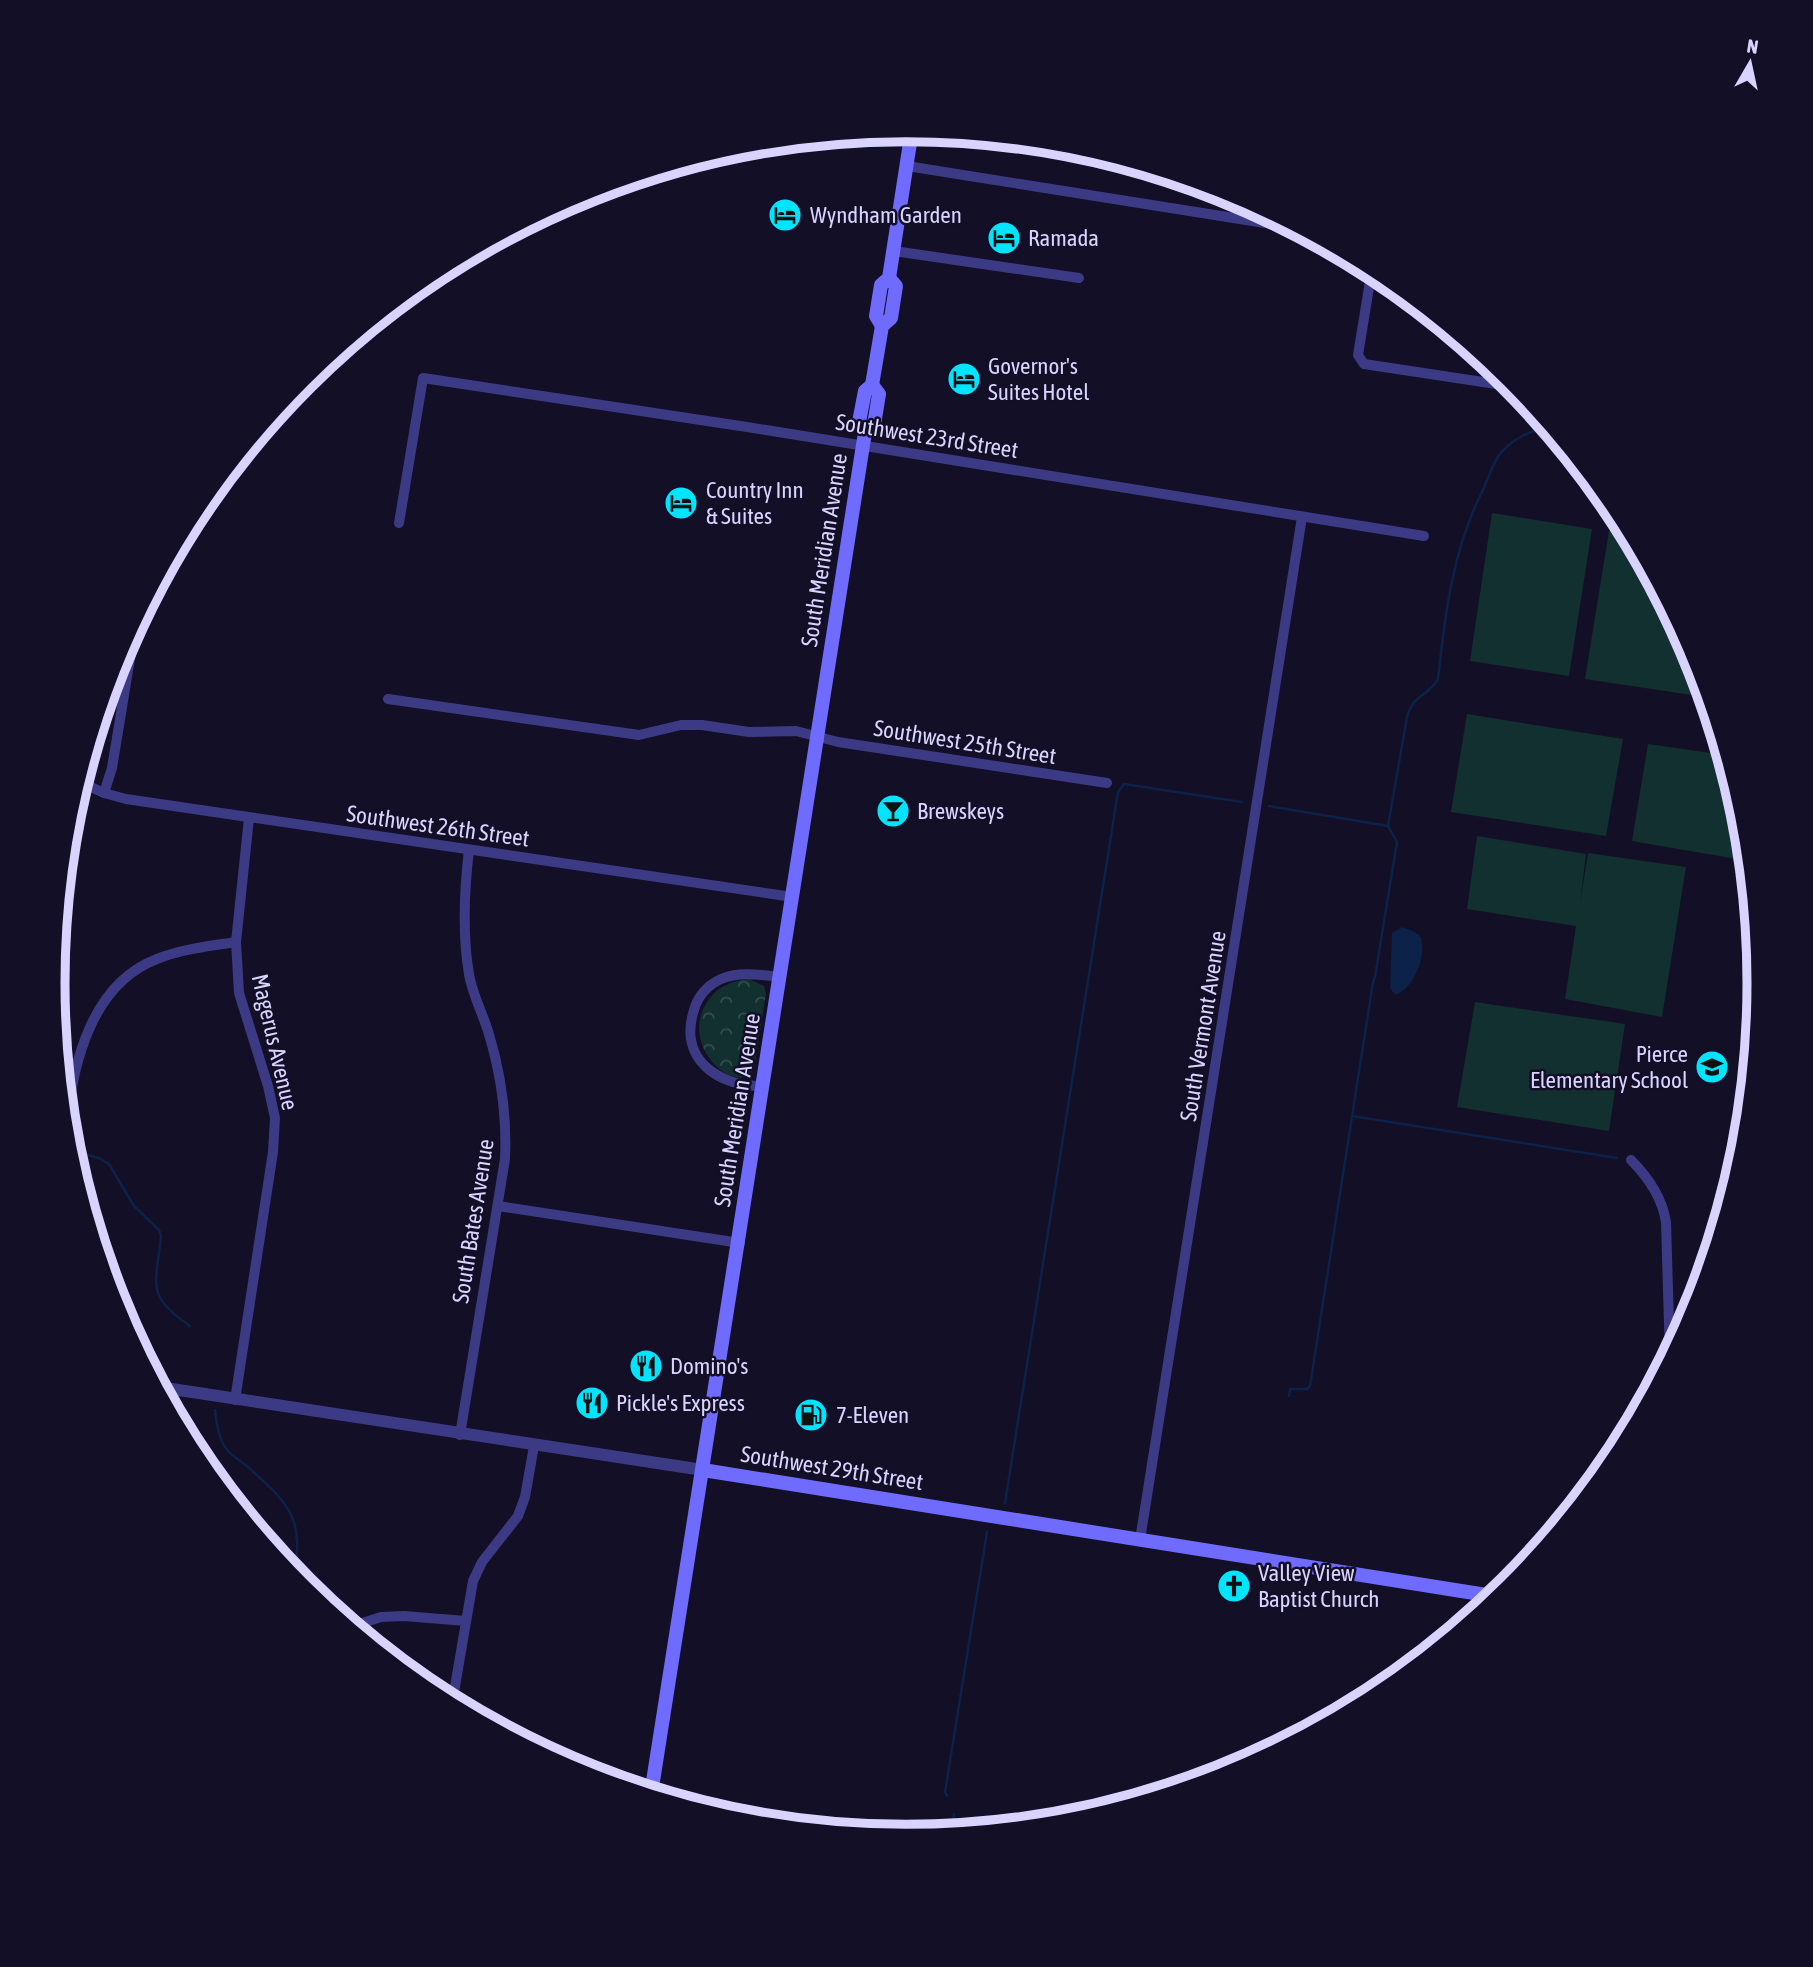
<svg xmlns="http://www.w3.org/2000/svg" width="1813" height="1967" font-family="'Asap Condensed',sans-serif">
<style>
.park{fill:url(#park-crowns)}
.garden{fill:#12302f}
.water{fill:#0c2248}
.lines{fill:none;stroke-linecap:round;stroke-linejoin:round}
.stream{stroke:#0c2248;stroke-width:2.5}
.minor{stroke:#3d3a85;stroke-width:10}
.tertiary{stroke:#3d3a85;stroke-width:12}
.secondary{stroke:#6f6bff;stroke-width:14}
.labels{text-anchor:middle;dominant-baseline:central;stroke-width:5;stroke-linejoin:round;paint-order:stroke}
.poi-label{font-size:23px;fill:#d9d4ff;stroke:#130f26;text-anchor:start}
.street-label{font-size:23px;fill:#d9d4ff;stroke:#130f26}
.rim{fill:none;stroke:#d9d4ff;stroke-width:9}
</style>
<defs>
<pattern id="park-crowns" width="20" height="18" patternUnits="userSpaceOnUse" patternTransform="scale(1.75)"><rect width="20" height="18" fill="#12302f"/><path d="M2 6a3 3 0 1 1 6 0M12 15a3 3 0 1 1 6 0" fill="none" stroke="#344d4e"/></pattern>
</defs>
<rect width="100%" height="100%" fill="#130f26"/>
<path class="park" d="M749,979L764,986L766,994L754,1068C737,1100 674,1043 710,998C720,985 733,981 749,979Z"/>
<g class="garden">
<path d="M1492,513L1592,529L1569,676L1470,661Z"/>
<path d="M1609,531L1630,534L1696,657L1697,662L1692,695L1585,679Z"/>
<path d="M1467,714L1623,739L1606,836L1451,812Z"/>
<path d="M1648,744L1725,755L1744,817L1748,861L1632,841Z"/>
<path d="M1477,836L1586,854L1580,904L1588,853L1686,867L1662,1017L1565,999L1576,926L1467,909Z"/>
<path d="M1475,1002L1625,1024L1609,1131L1457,1107Z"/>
</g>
<path class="water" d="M1402,927C1408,930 1418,931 1421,938C1427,956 1413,990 1395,995L1390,988L1392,933Z"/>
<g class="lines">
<g class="stream">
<path d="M1269,806L1388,826"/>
<path d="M1352,1116L1617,1158"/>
<path d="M69,1150L99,1158L109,1164L134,1206L159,1230L161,1236C156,1286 145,1295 190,1326"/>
<path d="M1289,1396L1290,1389H1307L1310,1386L1373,982L1375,977L1397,842L1388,826L1407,717C1414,693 1427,698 1438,679C1445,614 1453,548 1483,490C1488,478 1492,466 1499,455C1511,440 1531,429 1550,428"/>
<path d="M215,1410C216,1422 218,1436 225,1447C230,1456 242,1461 249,1468C291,1506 304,1518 294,1577"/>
<path d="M1005,1503L1118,792L1124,784L1242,802"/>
<path d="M947,1796L945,1792L987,1532"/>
<path d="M951,1833L954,1814"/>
</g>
<g class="minor">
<path d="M907,166L1296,228"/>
<path d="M894,251L1079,278"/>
<path d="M1372,269L1358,355L1364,364L1516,387"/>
<path d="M399,523L423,378L747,427L1424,536"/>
<path d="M388,699L639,735L681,725H702L749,732L796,731L838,742L1107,783"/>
<path d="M80,782L104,793L126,799L793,897"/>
<path d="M104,793L112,768L136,622"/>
<path d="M764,1086C718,1087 678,1059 694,1010C698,996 708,985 721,979C739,971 762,975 781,977"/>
<path d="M66,1126C73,1064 91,984 157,959C182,949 210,946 236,942"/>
<path d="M1631,1160C1649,1178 1662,1197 1666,1222L1670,1358"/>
<path d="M498,1206L740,1243"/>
<path d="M235,1400L273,1152L275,1118L268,1086L239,993L236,942L249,818"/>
<path d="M460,1435L505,1159C507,1115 501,1073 488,1031C482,1012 472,993 469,974C462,933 464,892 469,850"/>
<path d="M1140,1540L1302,517"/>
<path d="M350,1627L381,1617L404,1616L466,1621"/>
<path d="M452,1704L473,1581L482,1562L518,1516L525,1497L534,1446"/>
</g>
<path class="tertiary" d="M159,1387L703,1470"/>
<g class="secondary">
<path d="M882,326L876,316L881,285L889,278L912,130"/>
<path d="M865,433L859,422L865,391L872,385L882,326L891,318L896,286L889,278"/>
<path d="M703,1470L1499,1597"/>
<path d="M651,1794L863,445L865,433L874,425L879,394L872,385"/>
</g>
</g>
<defs>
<symbol id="hotel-disc" viewBox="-11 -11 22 22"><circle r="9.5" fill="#00e5ff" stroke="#130f26"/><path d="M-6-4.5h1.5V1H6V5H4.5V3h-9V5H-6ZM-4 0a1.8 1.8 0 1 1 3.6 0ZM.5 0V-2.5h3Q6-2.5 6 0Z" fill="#111"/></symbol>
<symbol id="bar-disc" viewBox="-11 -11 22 22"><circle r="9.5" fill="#00e5ff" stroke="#130f26"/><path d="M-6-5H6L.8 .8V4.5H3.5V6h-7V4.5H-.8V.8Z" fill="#111"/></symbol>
<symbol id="school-disc" viewBox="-11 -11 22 22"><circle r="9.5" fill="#00e5ff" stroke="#130f26"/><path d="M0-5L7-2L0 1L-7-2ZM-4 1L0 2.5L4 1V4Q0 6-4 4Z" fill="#111"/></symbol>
<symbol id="restaurant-disc" viewBox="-11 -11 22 22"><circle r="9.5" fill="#00e5ff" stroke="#130f26"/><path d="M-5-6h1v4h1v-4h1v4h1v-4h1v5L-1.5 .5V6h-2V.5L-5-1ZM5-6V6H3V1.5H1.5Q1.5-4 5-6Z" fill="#111"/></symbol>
<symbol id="fuel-disc" viewBox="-11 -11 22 22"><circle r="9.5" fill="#00e5ff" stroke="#130f26"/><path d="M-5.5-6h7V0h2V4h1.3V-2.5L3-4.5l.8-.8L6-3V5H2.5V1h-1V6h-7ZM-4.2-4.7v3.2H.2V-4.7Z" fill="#111"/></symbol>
<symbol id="church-disc" viewBox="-11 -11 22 22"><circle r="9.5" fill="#00e5ff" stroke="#130f26"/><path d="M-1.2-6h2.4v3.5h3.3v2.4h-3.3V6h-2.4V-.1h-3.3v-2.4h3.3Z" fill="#111"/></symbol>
</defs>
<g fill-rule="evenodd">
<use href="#hotel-disc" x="766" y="196" width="38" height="38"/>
<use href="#hotel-disc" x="985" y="219" width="38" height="38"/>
<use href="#hotel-disc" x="945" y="360" width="38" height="38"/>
<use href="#hotel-disc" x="662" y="484" width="38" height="38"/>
<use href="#bar-disc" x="874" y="792" width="38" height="38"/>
<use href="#school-disc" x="1693" y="1048" width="38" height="38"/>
<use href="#restaurant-disc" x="627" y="1347" width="38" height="38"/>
<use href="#restaurant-disc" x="573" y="1384" width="38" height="38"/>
<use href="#fuel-disc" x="792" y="1396" width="38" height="38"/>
<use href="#church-disc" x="1215" y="1567" width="38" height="38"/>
</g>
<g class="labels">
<g class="poi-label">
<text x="810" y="215">Wyndham Garden</text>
<text x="1028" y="238">Ramada</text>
<text x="988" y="366">Governor's<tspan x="988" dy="26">Suites Hotel</tspan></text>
<text x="706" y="490">Country Inn<tspan x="706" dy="26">&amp; Suites</tspan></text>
<text x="917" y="811">Brewskeys</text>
<text x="1688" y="1054" text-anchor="end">Pierce<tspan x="1688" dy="26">Elementary School</tspan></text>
<text x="670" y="1366">Domino's</text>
<text x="616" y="1403">Pickle's Express</text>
<text x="836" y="1415">7-Eleven</text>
<text x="1258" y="1573">Valley View<tspan x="1258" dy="26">Baptist Church</tspan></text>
</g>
<g class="street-label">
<text transform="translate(927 436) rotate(9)">Southwest 23rd Street</text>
<text transform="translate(824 550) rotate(-81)">South Meridian Avenue</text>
<text transform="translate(965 742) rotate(9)">Southwest 25th Street</text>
<text transform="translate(438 826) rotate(8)">Southwest 26th Street</text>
<text transform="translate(1203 1026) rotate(-81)">South Vermont Avenue</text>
<text transform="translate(275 1042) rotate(77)">Magerus Avenue</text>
<text transform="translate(737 1110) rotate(-81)">South Meridian Avenue</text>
<text transform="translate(473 1221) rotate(-81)">South Bates Avenue</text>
<text transform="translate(832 1468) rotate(9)">Southwest 29th Street</text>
</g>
</g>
<path d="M0 0H1813V1967H0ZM65 983a841 841 0 1 1 1682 0a841 841 0 1 1-1682 0Z" fill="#130f26" fill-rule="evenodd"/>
<path class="rim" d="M65 983a841 841 0 1 1 1682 0a841 841 0 1 1-1682 0Z"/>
<g transform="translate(1750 63) rotate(9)" stroke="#130f26" stroke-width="5" paint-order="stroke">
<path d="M0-5L12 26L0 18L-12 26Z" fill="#d9d4ff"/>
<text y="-10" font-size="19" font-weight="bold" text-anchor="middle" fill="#d9d4ff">N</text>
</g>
</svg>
